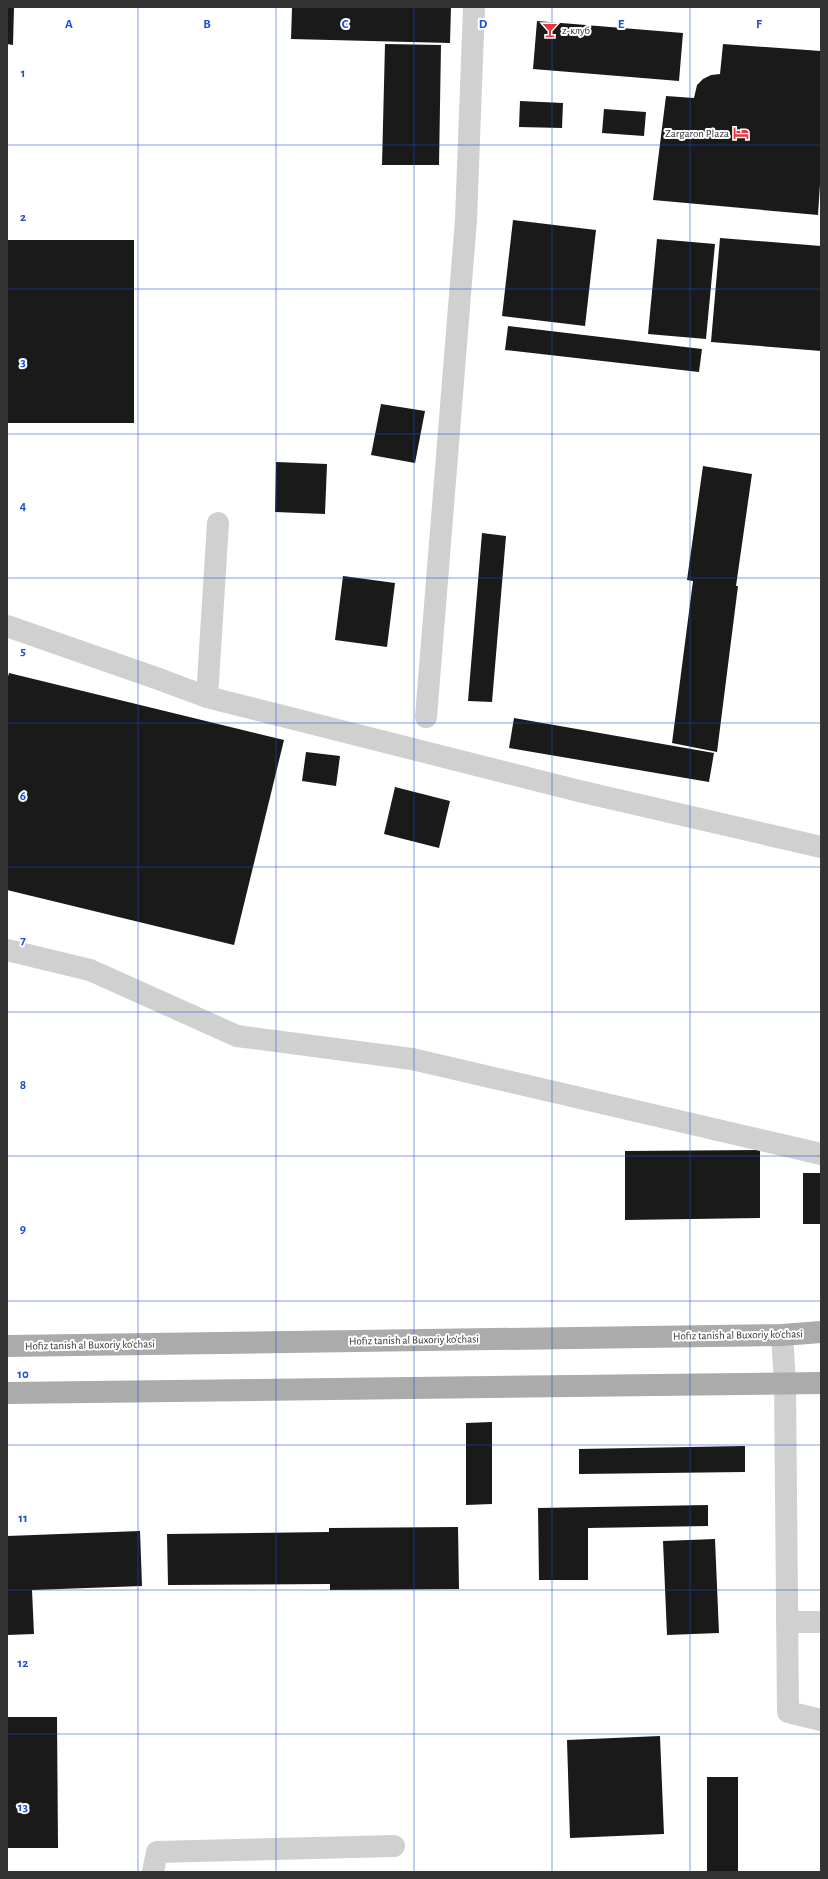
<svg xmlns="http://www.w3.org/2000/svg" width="828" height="1879" font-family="'Alegreya Sans',sans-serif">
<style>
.building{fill:#1a1a1a}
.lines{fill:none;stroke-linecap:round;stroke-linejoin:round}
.minor{stroke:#d0d0d0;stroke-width:22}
.major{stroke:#ababab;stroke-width:22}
.grid{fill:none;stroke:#1d4ed8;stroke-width:1;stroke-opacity:0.55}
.labels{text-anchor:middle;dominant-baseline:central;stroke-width:4;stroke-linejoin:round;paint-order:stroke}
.poi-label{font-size:11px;fill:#333;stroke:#fff;text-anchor:start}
.street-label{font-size:11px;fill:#333;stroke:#fff}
.grid-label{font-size:13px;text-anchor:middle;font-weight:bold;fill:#1d4ed8;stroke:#fff;stroke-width:4;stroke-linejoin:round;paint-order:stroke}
</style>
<rect width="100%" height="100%" fill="#fff"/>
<g class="building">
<path d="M7,7H14L13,45L7,44Z"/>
<path d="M292,7H451L450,43L291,39Z"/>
<path d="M537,21L683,33L679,81L533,69Z"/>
<path d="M385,44L441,45L439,165H382Z"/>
<path d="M723,44L821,51V169L818,215L653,200L666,96L694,98L697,85L703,79L711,75L720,74Z"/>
<path d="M520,101L563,103L562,128L519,127Z"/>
<path d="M604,109L646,112L644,136L602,133Z"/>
<path d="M513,220L596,230L585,326L502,316Z"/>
<path d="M720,238L821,246V351L711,342Z"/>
<path d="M657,239L715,244L706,339L648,334Z"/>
<rect x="7" y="240" width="127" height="183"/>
<path d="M508,326L702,349L699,372L505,350Z"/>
<path d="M381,404L425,411L415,463L371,455Z"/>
<path d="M276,462L327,464L325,514L275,512Z"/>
<path d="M703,466L752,474L736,586H738L717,752L672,743L693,581L687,580Z"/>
<path d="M482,533L506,536L492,702L468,701Z"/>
<path d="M343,576L395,583L387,647L335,640Z"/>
<path d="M9,673L284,740L234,945L7,890V680Z"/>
<path d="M514,718L714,753L709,782L509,748Z"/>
<path d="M306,752L340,756L336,786L302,781Z"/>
<path d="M395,787L450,801L439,848L384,834Z"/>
<path d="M760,1150V1218L625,1220V1151Z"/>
<rect x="803" y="1173" width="18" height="51"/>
<path d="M492,1422V1504L466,1505V1423Z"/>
<path d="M745,1446V1472L579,1474V1449Z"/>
<path d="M708,1505V1526L588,1528V1580H539L538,1508Z"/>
<path d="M458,1527L459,1589L330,1590V1584L168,1585L167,1534L329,1532V1528Z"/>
<path d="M140,1531L142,1586L32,1590L34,1634L7,1635V1536Z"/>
<path d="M715,1539L719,1633L667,1635L663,1541Z"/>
<path d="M7,1717H57L58,1848H7Z"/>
<path d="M660,1736L664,1834L570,1838L567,1740Z"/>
<rect x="707" y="1777" width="31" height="95"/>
</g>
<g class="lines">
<g class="minor">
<path d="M218,523L207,697L579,791L821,847"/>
<path d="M7,626L156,678L207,697"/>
<path d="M426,717L466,220L474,7"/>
<path d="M7,950L90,970L237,1036L412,1059L821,1154"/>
<path d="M782,1335L785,1383L788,1712L821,1720"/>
<path d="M787,1622H821"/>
<path d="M153,1872L157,1852L394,1846"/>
</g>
<g class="major">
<path d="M7,1346L782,1335L821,1332"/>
<path d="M7,1393L821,1383"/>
</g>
</g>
<path class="grid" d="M138,7V1872M276,7V1872M414,7V1872M552,7V1872M690,7V1872M7,145H821M7,289H821M7,434H821M7,578H821M7,723H821M7,867H821M7,1012H821M7,1156H821M7,1301H821M7,1445H821M7,1590H821M7,1734H821"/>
<defs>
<symbol id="bar-bare" viewBox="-9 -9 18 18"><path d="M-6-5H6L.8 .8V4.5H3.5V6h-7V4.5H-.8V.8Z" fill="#e63946" stroke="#fff" stroke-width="2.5" paint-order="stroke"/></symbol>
<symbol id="hotel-bare" viewBox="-9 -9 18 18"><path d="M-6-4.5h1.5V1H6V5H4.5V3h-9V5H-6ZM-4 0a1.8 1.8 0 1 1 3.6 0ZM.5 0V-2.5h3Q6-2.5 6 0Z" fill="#e63946" stroke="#fff" stroke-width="2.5" paint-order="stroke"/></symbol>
</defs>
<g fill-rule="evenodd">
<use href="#bar-bare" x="539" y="19" width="22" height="22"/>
<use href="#hotel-bare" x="730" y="122" width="22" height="22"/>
</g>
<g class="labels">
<g class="poi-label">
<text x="562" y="30">z-клуб</text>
<text x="729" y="133" text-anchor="end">Zargaron Plaza</text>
</g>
<g class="street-label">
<text transform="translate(738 1335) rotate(-1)">Hofiz tanish al Buxoriy ko'chasi</text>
<text transform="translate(414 1340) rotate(-1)">Hofiz tanish al Buxoriy ko'chasi</text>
<text transform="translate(90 1345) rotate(-1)">Hofiz tanish al Buxoriy ko'chasi</text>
</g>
</g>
<g class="grid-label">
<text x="69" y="28">A</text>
<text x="207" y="28">B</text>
<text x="345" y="28">C</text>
<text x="483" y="28">D</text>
<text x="621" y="28">E</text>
<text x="759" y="28">F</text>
<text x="23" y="77">1</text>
<text x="23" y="221">2</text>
<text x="23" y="366">3</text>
<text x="23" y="510">4</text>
<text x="23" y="655">5</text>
<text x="23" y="800">6</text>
<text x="23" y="944">7</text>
<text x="23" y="1089">8</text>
<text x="23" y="1233">9</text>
<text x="23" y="1378">10</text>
<text x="23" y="1522">11</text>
<text x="23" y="1667">12</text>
<text x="23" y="1811">13</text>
</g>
<rect width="828" height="1879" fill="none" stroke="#333333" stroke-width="16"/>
</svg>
